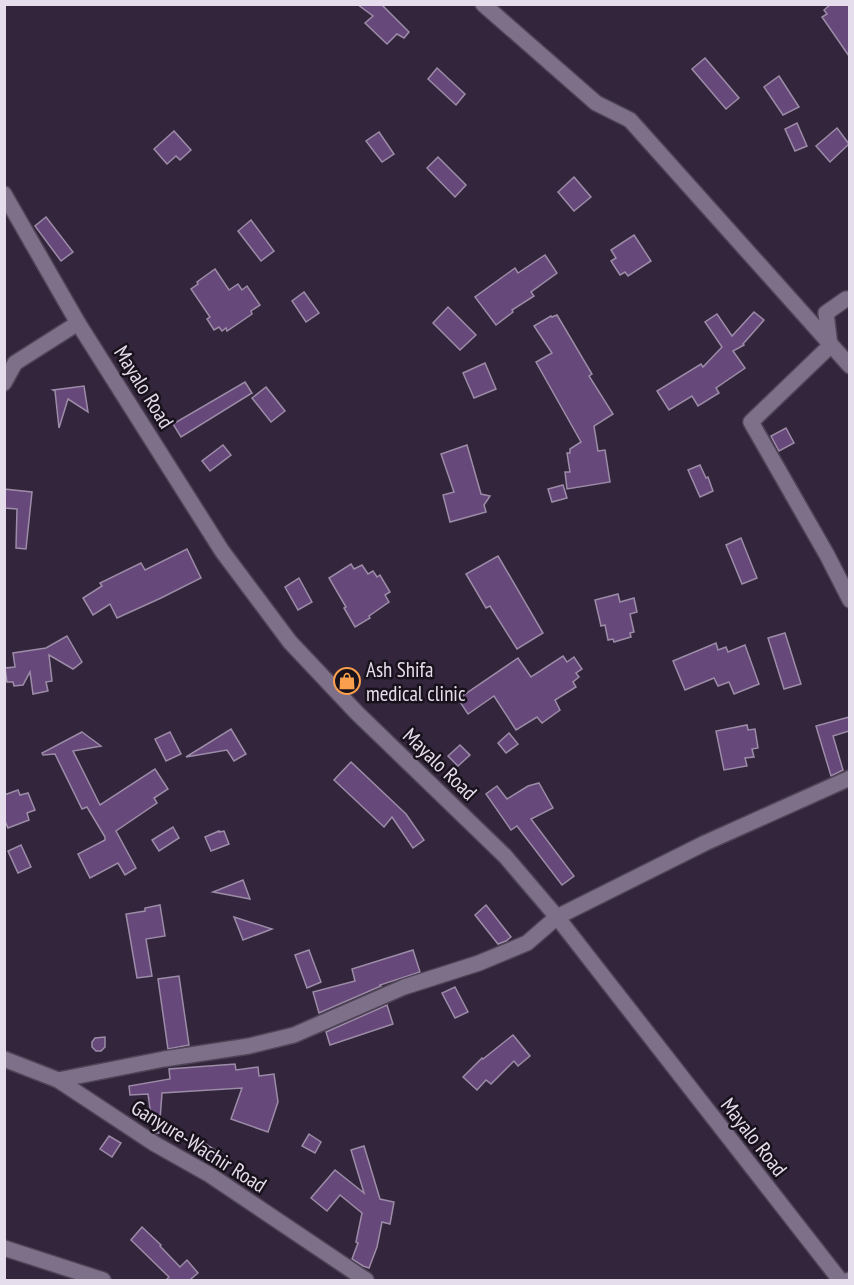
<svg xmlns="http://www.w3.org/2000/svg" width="854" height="1285" font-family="'PT Sans Narrow',sans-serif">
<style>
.building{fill:#67487a;stroke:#9c8ca7;stroke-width:1.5}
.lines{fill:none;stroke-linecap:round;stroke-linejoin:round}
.minor-casing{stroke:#504457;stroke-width:18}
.tertiary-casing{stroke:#504457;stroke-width:18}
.minor{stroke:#7f708a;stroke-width:15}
.tertiary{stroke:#7f708a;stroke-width:15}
.labels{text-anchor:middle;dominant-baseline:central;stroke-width:5;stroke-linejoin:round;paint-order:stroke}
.street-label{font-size:21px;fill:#e6ddec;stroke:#18121c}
.poi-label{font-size:21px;fill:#e6ddec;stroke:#18121c;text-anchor:start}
</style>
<rect width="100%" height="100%" fill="#33263c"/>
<g class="building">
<path d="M357,4H381L409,32L404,38L397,34L387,44L365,23L373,16Z"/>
<path d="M831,4H849V56L822,17L827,14L824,10Z"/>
<path d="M705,58L739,98L726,109L692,69Z"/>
<path d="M437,68L465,94L456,105L428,79Z"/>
<path d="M779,76L799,107L783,115L764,87Z"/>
<path d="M797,123L807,146L795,151L785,129Z"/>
<path d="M837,128L849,144L830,162L816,146Z"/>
<path d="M174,131L191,150L180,160L176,156L167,164L154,149Z"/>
<path d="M379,132L394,154L382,162L366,141Z"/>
<path d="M438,157L466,185L455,197L427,168Z"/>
<path d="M574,177L591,197L574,211L558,192Z"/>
<path d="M46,217L73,252L61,261L35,226Z"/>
<path d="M251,220L274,251L261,261L238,231Z"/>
<path d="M634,235L651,261L628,276L625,272L620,275L611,261L616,258L611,250Z"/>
<path d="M545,255L557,273L531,292L534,296L512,310L513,312L496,325L475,297L515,268L518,273Z"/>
<path d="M215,269L229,290L238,284L242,290L247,286L260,305L251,311L252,314L227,331L226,328L222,331L219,327L214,330L207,319L210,317L191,289L198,284L197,282Z"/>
<path d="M304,292L319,313L306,322L292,301Z"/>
<path d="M448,307L476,335L460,350L433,323Z"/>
<path d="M754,312L764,320L743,344L744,345L733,351L745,368L716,388L719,393L698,406L692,396L669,410L657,391L701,364L703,367L722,347L705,322L717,314L732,336Z"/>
<path d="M557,315L592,374L589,376L613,414L594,426L598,451L605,450L610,482L567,489L565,472H570L567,453H570V449L581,442L536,362L552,353L534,326L551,316L552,317Z"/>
<path d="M485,363L496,389L474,398L463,373Z"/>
<path d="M245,382L252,393L181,437L173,424Z"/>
<path d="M84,386L88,412L68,399L59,428L55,391L53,390Z"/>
<path d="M266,387L285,411L271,422L252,398Z"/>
<path d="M786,428L794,443L779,451L771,436Z"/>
<path d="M223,445L231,455L210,471L202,461Z"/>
<path d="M467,445L481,494L490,496L484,505L486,512L450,522L443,495L454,492L441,454Z"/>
<path d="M700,465L706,478L708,477L713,491L700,497L688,470Z"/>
<path d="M563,485L567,498L552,502L548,489Z"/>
<path d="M4,489L32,492L26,549L16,548L17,509L4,508Z"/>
<path d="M741,538L757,578L742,584L726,545Z"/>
<path d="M187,549L201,578L161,598L117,618L110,604L93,615L83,598L102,586L100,583L141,563L145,570Z"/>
<path d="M498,556L543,633L517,649L490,606L486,608L466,574Z"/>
<path d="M351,564L354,569L362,565L368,574L373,571L377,577L380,575L390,592L385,595L389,602L369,616L370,618L355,627L344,608L346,607L329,578Z"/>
<path d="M299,578L312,602L298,610L285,587Z"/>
<path d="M618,594L620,602L634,598L637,612L630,614L634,632L630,633L631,637L614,642L613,639L608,640L605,625L601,626L595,600Z"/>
<path d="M785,633L801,684L784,689L768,638Z"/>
<path d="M67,636L82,662L73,669L49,655L52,681L46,682L48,691L33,694L30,672L23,685L14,686L13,682H7L5,668L15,667L13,653L46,648Z"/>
<path d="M716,643L718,650L726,647L728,652L745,645L759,684L734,694L729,682L718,686L714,678L685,690L673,661Z"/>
<path d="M563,656L567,662L574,657L582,669L576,673L579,677L573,682L576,687L555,700L560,710L542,723L537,717L516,730L494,696L468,714L458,699L518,658L531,677Z"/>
<path d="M849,717V731L833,736L843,770L831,776L816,726Z"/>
<path d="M747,725L748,730L755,729L758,748L752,749L754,757L745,758L747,766L724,770L716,731Z"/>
<path d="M231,729L246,754L234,761L227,750L186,757Z"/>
<path d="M82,732L101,746L73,751L100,805L155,769L168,789L154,798L157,803L116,831L136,868L125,875L118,863L90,878L78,854L105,840V837L87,807L82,809L55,754L43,755L42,753Z"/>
<path d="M170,732L181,754L166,761L155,739Z"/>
<path d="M509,733L518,744L506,753L498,743Z"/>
<path d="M460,745L470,755L458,766L448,756Z"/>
<path d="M351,762L406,814L424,840L413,848L392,817L384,827L334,780Z"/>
<path d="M539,783L553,808L531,819L574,876L562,885L517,826L511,830L486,794L497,786L507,799L528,786Z"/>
<path d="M18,790L20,795L28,793L35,810L27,813L29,820L8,828L4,819V795Z"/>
<path d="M173,827L179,838L159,851L152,840Z"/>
<path d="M219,831V832L224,831L229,844L211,851L205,837Z"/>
<path d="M21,845L31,867L18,873L8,851Z"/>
<path d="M243,880L250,899L213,892Z"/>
<path d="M160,905L165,936L146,939L152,976L137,978L126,914L145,911V908Z"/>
<path d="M486,905L511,937L506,941L498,944L475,915Z"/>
<path d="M234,917L272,929L243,940Z"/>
<path d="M309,950L321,982L307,988L295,955Z"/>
<path d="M413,950L420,972L380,985L381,986L319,1013L313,992L355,981L352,969Z"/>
<path d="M179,976L189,1045L168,1049L158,979Z"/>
<path d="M455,987L468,1012L455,1018L442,993Z"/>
<path d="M387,1005L393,1024L330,1045L326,1032Z"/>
<path d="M513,1035L530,1056L518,1066L514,1061L491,1084L486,1080L477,1090L463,1077L482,1058L483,1059Z"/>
<path d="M105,1037V1047L101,1051H96L92,1047V1042L95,1038Z"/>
<path d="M235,1064L236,1070L258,1067L259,1076L274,1074L278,1102L268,1132L231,1119L242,1088L162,1093L159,1133H156L153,1131L148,1094L130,1095L129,1086L170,1079L169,1069Z"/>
<path d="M309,1134L321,1142L315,1153L302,1146Z"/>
<path d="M109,1136L121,1143L112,1157L100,1149Z"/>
<path d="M199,1140L220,1153L214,1164L193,1151Z"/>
<path d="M364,1146L380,1199L394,1202L390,1224L382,1222L377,1247L369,1268L363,1266L352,1259L358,1243L356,1242L362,1213L340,1195L327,1211L311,1198L335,1170L364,1193L351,1150Z"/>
<path d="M142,1227L161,1245L160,1246L180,1267L187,1260L198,1273L191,1279L192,1281H165L169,1277L131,1240Z"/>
</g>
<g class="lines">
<defs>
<g id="minor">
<path d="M483,4L596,103L630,120L850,366"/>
<path d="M850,299H846L826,313L830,346L751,422L827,555L850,600"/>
<path d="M4,383L15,363L78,323"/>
<path d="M58,1080L164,1059L249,1046L294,1035L404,987L479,963L527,943L557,917L705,843L850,778"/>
<path d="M4,1248L103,1280"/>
<path d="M849,1280H850"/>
</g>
<g id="tertiary">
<path d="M4,194L78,323L222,551L290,642L357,713L505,856L557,917L840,1280"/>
<path d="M4,1059L58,1080L155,1144L210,1175L366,1280"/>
</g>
</defs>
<use href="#minor" class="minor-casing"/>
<use href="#tertiary" class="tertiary-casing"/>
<use href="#minor" class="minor"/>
<use href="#tertiary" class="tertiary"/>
</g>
<defs>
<symbol id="shop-ring" viewBox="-11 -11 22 22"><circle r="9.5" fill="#18121c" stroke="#fa9f4e" stroke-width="1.5"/><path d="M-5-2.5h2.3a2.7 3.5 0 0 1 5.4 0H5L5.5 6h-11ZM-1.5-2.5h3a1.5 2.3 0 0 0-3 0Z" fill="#fa9f4e"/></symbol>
</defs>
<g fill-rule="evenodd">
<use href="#shop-ring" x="332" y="666" width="30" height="30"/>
</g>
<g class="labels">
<g class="street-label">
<text transform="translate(144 387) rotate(58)">Mayalo Road</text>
<text transform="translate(440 764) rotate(44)">Mayalo Road</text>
<text transform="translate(754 1137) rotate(52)">Mayalo Road</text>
<text transform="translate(199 1146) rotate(32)">Ganyure-Wachir Road</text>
</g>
<g class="poi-label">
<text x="366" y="669">Ash Shifa<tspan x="366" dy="24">medical clinic</tspan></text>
</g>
</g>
<rect width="854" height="1285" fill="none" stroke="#e6ddec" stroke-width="12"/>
</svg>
